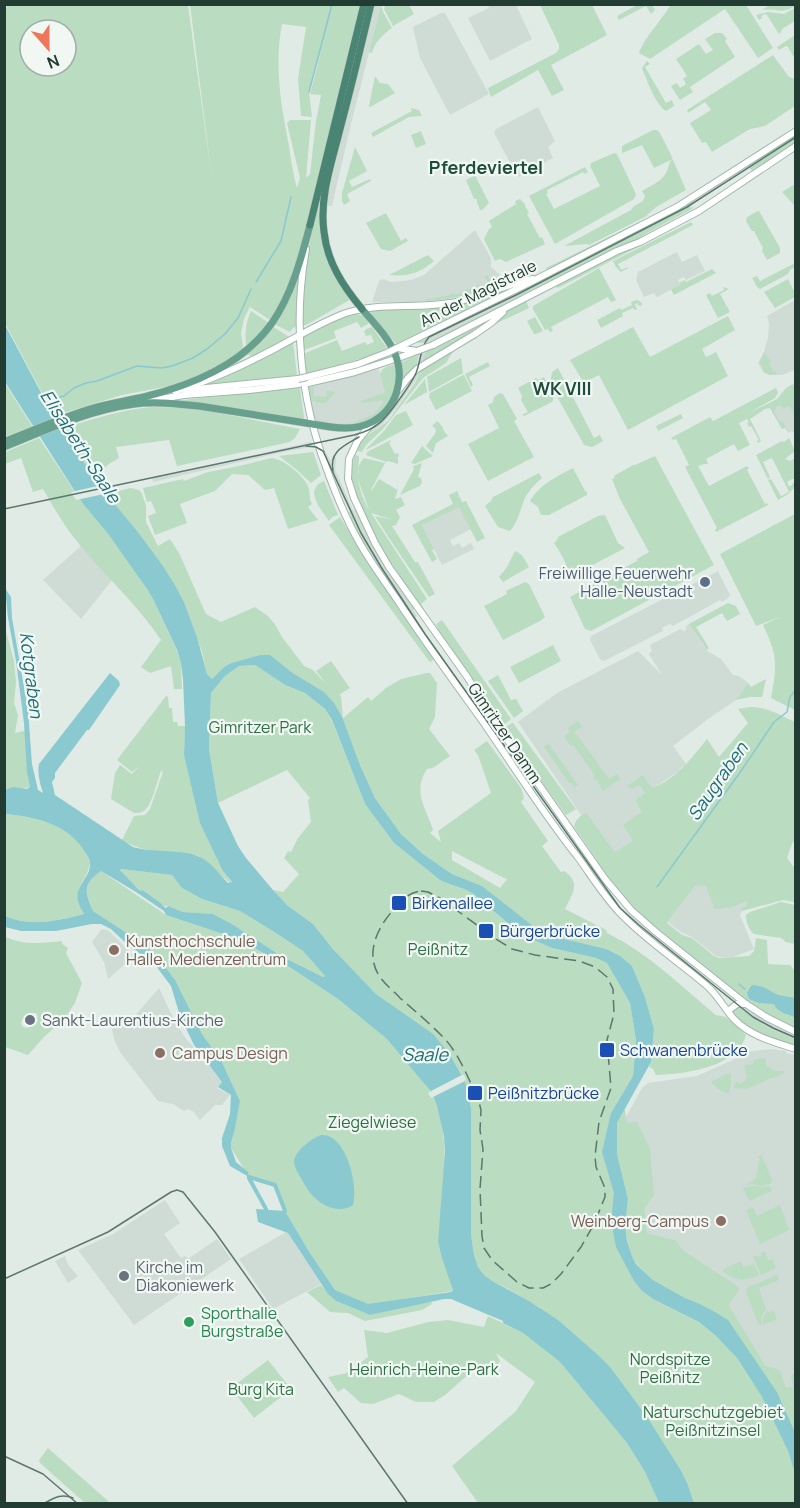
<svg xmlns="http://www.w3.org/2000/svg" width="800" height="1508" font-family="Manrope,sans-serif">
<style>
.built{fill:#cfdbd5}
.green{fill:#badcc1;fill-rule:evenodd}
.water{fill:#8ac9cf;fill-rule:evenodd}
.pier{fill:#e1ebe6}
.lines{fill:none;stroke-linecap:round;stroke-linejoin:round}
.stream{stroke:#8ac9cf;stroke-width:1.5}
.canal{stroke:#8ac9cf;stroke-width:4}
.secondary-casing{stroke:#a0b7ad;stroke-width:8}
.primary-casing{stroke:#c1c8c6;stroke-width:8}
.trunk-casing{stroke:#c1c8c6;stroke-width:8}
.secondary{stroke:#fff;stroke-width:6}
.primary{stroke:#67a08d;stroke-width:7}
.trunk{stroke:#4a8472;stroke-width:7}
.tram{stroke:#5c776e;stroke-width:1.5}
.rail{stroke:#5c776e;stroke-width:1.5;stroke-dasharray:12 6;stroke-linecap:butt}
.secondary-bridge-casing{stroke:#a0b7ad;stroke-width:8;stroke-linecap:butt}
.secondary-bridge{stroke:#fff;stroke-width:6}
.service-dot{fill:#5c6f8a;stroke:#f1f8f4;stroke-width:2}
.transit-dot{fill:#1a4fb4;stroke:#f1f8f4;stroke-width:2}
.education-dot{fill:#8d6e63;stroke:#f1f8f4;stroke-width:2}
.worship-dot{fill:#6b7280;stroke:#f1f8f4;stroke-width:2}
.leisure-dot{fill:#2e9e5b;stroke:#f1f8f4;stroke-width:2}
.labels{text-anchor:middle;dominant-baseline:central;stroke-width:4.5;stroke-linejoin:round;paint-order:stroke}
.street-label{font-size:16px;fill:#223b33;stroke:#f1f8f4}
.service-label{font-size:16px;fill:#4e5e75;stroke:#f1f8f4;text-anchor:end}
.park-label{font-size:16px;fill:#2d7143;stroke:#f1f8f4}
.transit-label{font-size:16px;fill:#164399;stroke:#f1f8f4;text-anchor:start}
.education-label{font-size:16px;fill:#785e54;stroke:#f1f8f4;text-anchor:start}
.worship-label{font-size:16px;fill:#5b616d;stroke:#f1f8f4;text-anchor:start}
.leisure-label{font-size:16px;fill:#27864d;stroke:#f1f8f4;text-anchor:start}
.neighbourhood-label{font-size:18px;font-weight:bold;fill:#1e4d3e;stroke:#f1f8f4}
.water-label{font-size:18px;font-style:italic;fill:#1e6d76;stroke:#f1f8f4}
</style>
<rect width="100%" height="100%" fill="#e1ebe6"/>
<g class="built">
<path d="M374,5H381L351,124L332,206H326L333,170Z"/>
<path d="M488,5H516L532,39L490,61L468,18L489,8Z"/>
<path d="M441,13H445L489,94L450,115L420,58L413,27Z"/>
<path d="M538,107L555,141L548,147L553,158L518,177L494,133L496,129Z"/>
<path d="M475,230L491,258V267L500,275L497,277L501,284L486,290L451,298L414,302H372L379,281L382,279L392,282L411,280L424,275Z"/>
<path d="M677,252L682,262L697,255L705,271L686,280L684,277L678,280L680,285L657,297L654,293L644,297L636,280L638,272Z"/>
<path d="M514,295L515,298L436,338L430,342L417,378L395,410L382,425L362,438L369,429L386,417L410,383L415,374L422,346L426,339L433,334Z"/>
<path d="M795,300V370L782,375H770L764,373L758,363L764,352L768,338L769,324L767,316Z"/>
<path d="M379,369L385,393V408L359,424L341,427L317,422L313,418L312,410L309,387Z"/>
<path d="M795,393V432L794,433L792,431L788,433L785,428L782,429L769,406Z"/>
<path d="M311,442L312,447L283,452L153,482L152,478Z"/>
<path d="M324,449L331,461L333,455L336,459L335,469L352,508L383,564L417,616L414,618L380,568L360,534L325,458L322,450Z"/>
<path d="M459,506L471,529L450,540L453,546L459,543L462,548L471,543L474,549L442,565L422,525Z"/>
<path d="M81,546L112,580L81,619L43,580Z"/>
<path d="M718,571L730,595L729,597L722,602L720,600L673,626L670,624L662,628L663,631L606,660L603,661L600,659L590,640L591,636Z"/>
<path d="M689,624L707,651L721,659L733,675L739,676L748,683L736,700L708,719L673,746L686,764L676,773L635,800L642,811L633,840L615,852L586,812L581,815L518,722L557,693L638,651L662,675L649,654L652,651L650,645L680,629L684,631L686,630V626Z"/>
<path d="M695,886H706L732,907L747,900V905L741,908L742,911L740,915L754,949L733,957H720L716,956L692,937L681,932L668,922Z"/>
<path d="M102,929L109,931L134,956L108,979L104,962L92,942Z"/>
<path d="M159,988L175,1022L187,1040L200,1054L222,1082L217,1088L230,1095L222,1105H215L200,1120L194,1112L188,1109L184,1111L173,1104L158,1101L120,1052L114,1039L112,1029L134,1017Z"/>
<path d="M737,1005H743L766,1021L795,1035V1039L765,1026Z"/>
<path d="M771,1049L786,1051V1053L795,1055V1389L786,1387L780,1370L765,1365L729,1305L740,1289L736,1285L683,1250L676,1240L647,1233L645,1208L629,1123L626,1120V1117L642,1088L648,1083L697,1076L746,1054V1052Z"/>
<path d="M165,1200L180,1223L164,1234L181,1258L185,1256L188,1259L217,1239L231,1259L134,1325L78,1250L113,1234Z"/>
<path d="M286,1232L288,1233L321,1284L273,1309L239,1259Z"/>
<path d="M65,1256L68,1265L78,1276L68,1283L55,1261Z"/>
</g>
<g class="green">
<path d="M639,4L652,5L655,10L651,14L646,6L619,20L617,16Z"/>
<path d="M671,4L746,5L773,48L758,58L725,9L650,59L639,53L640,50C648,33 662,20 671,4Z"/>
<path d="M8,5H188L212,179L190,5H362L298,274L273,322L250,307L257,292L244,319L241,333L243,346L240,353L218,369L175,385L122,395L54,416L5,323L4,12ZM282,24L306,27L298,79L301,116L312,117L309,92L322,48L310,94L321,95L316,121L310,174L306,178L311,120H290L287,123L300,178L297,188C293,174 291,160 289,146C281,106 274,65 282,24ZM30,30H66V66H30Z"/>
<path d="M381,5L383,12L392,28C383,34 375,42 372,53L369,52Z"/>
<path d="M388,5H409L414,14L393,26L384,9L385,6Z"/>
<path d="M540,5H592L607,35L551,65L564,90L552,96L538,70L491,97L488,88L556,53L559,49V45Z"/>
<path d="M770,5L795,4L796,6C778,15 779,8 762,10Z"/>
<path d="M795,8V21L782,29L781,32L779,34L767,15L765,14L761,16L762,18L759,20L756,15L768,12L784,14Z"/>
<path d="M715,33H722L727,39L725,41L735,57L690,87L693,92L680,100L671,86L677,83L680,88L686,84L683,79L687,76L676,59L699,44L706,54L713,50L705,39Z"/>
<path d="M795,35V59L788,47L786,46L779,50L777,47Z"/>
<path d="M773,55L789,77L795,79V106L765,126L750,129L712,152L706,142L702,143L690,123L711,110L705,102L688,113L687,110Z"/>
<path d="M647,61L650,64L645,67L666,103L672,100L674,106L666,111C655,104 647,80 642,68Z"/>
<path d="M375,76L380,83L388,84L395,93L370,107L369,106Z"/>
<path d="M411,108L419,110L422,116L409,117L373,137L371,133L412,111Z"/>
<path d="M653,130H657L660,133L673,159L654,168L642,145L622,153V146Z"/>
<path d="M421,131L426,144L416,148L411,135Z"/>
<path d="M795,134V144L752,171L747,164Z"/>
<path d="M355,147L367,171L349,181L352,187L370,179L371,181L347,194L350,201L344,205L342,201V193Z"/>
<path d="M614,153L617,154L635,192L636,195L634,199L555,244L529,196L585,167L588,172L584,174L583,172L547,190L548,193L546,194L554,209L600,186L590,166L591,163Z"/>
<path d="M673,160L686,190L656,207L645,217L589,245L587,244L564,246L631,210L634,206L643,201L645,196L642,191C659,181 666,180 670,161Z"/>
<path d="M475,175L489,203L482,210H480L477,202V199H474L466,180Z"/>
<path d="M795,184V206L782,192Z"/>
<path d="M520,199L525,204V206L529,213L527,214L540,238L542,237L545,244L506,262L500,259L495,261L484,239L489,229L492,227L489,221L516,204L515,201Z"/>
<path d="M318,200L320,233L325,253L351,299L308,324L302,326L305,267Z"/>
<path d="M690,202H694L689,205L691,208L694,206L692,209L647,233L635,241L552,282L551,280L516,298L517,300L429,344L436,338L515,298L514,296L433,334L423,343H413L514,293L515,295L520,292L549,277V275Z"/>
<path d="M758,211H759L780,248V253L767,260L762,251L763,248L754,231H752L746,221L747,217Z"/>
<path d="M386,213L401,241L406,238L408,241L390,251L381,249L366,223Z"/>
<path d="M647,218L548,270L546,268Z"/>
<path d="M691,222L693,225L618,264L621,270L628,267V268L621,272L616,267L613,261Z"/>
<path d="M640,246L560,287L557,288L556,286L622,252Z"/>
<path d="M428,255L434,261C420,273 407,277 389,275Z"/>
<path d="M795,263V267L790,270L788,274L760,289L757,287L752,278L757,276L760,281Z"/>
<path d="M599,268L616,300L611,302L608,297L551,327L553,331L550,332L548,329L545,330L533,309V306Z"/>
<path d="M712,269L716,273L674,295L671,289L680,285L679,283L685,280L686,282Z"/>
<path d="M299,272L297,326L292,329L290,332L274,324Z"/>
<path d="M487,275L491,283L501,282C479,294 450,300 425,301V299L447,296L454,293L456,295L479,284L481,287L488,282L485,277Z"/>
<path d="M788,279L795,293V297L775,308L764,292Z"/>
<path d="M522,283L411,339L396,344L371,313V310L433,307Z"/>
<path d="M723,287L729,289L720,294L730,312L718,318L706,295L710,293L712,296L724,290Z"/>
<path d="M637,300L642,303L641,307L640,305L637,306L638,304L637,303L635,305L637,309L635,310L633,308L622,313L623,316L601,328L597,320L620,308L621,310L632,305L631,302Z"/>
<path d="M526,301L529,308L495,324L506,312Z"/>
<path d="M251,311L269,323L246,348C245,334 245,324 251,311Z"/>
<path d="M354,313L363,316L369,323L366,325L361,328L357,322L334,331L336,338L302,351C302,347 302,340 304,336C309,328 343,317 354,313Z"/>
<path d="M728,316L735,330L702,349L706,357L716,352L728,376L628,430L599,375L584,383L570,360L633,327L650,357Z"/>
<path d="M493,317L487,325L422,364L426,351Z"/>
<path d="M535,317L543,331L536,334H534L527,321Z"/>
<path d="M272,326L291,338L254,356L248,355L246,352Z"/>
<path d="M372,327L387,348L374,355L305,374L303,354L337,340L342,351L365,342L367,345L374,342L371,335L366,336L364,332L366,329Z"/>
<path d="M293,341L297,375L266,380L198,386Z"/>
<path d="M455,348L446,363L423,378L383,429L366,445L362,452L355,450L363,438L380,427L388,421L415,383L421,370Z"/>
<path d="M764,352L771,361L769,363L773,371H775L777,374L770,375L764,372L760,362Z"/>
<path d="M419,354L416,368L402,381V362Z"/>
<path d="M461,358L463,373L429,392L427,377Z"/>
<path d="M488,362L490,366L469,377L473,385L471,387L465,374Z"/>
<path d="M395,364C400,385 390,408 372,419C366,422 360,424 354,426L353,423L374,414L383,403V400L362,403L361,401L385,393L380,374C383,366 388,367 395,364Z"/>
<path d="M558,368L594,438L600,435L603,441L592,447L584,445L550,384L552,372Z"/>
<path d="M463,375H464L472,391L436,410L429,397L430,393Z"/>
<path d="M544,377L554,397L552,402L524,416L522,415L528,412L521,400L522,396L518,388L536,378L538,380Z"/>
<path d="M425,379L427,392L404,405Z"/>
<path d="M4,382L32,426L5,437H4Z"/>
<path d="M793,384L795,388V420L793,412L789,406L783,409L780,405L776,407L774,412L780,422L782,421L786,427L782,429L770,408L765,409L750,419L761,441L758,443L757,441L759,440L751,426L749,427L747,423L749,422L747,419L739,423L750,445L738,451L734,444L706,459L708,464H704L698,466L709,486L747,466L749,468L747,470L765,504L767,503L768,505L716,532L715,530L717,528L685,467L689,465L676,439L673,440L671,438L710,417L713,421L776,388L778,393L775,398L749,413L777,399L786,388Z"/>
<path d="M309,387H314V396L326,397L327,391L335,392V393C325,404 325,406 311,400Z"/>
<path d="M300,388L304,417L303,421L173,402L190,399Z"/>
<path d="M500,393L503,394L517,419L514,421L534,457L488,481L468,444L499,428L488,405L493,402L494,397Z"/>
<path d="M151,407L193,408L300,429L295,438L290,442L177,466L169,440L116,447L119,458C108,465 105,464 101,477L94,479L62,429C92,419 120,410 151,407Z"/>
<path d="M406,411L413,425L366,450L367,448L384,431L396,415Z"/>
<path d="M681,414L683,418L658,431L656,426Z"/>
<path d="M437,421L442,426L445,433H446L448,436L436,443L433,453L426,446L436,432L435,428L432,426Z"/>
<path d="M39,438L83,504L109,535L135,570L154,601L177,651L181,663L182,689H174L171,666L150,673L141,667L161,640C138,605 106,577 79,544C65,527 54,508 43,489L33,492L21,458L5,464V452Z"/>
<path d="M789,438L795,451L785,459L790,461L795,458L796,479H792L787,482L789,486H791L794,482H795V487L788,494L778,500L768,480L771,479L781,496L789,492L772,458L763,462L770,477L768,479L756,455L782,441L784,442Z"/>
<path d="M391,440V441L389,443L395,454L398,453L399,456L393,459L398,457V464L388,461L386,462L366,455L367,452Z"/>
<path d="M422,446L433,456L415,464L411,463Z"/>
<path d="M313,452L321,475L311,483L297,470L279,456Z"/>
<path d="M355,455L359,456C358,480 357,488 369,510C365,495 350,472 364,458L385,463L371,490H372L379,479L396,489L395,490L398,489L395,499L401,497L405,505L396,510L400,517L396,525L392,526L415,562H418L435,594L429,597L389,538L375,516L393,520L371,513L427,599L421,604L424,609L421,608L384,553L360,504L352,481L351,470Z"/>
<path d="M655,456L714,565L591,631L585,629L570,597L637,561V559L649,552L620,499L612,479L615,478L614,476L633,465H635Z"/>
<path d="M272,458C284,459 306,477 309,489C310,494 309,499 312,504L308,507L318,520L288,529L274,488L265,490L248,475L232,474L215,491L180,504L187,523L155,535L148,516L156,513L151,501L147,502L143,488L183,479L184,481L208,472L239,466Z"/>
<path d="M422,463L418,477L421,478L422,482L420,486L400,495L414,469L413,466Z"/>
<path d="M573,468L585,491L587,492V495L549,515H541L538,507L530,501C540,484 556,477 573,468Z"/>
<path d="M539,473L542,478C536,483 530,489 526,496C520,508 519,521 510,531L498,527L485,506L491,501L493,497Z"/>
<path d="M324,481L338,515L332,517L329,521C321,509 303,490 324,481Z"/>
<path d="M131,488L139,490L142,494L146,506V522L158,546L170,539L180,555L206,614L221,622L255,607L268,616L276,626L282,637L304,666L313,670L328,686L316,671L331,661L350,688L339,695L341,696L343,718L368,697L371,701L386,688L401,679L427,673H430L437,683L435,717L429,729L450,756L433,768L427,769C412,792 426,808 433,830L430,833L441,842L438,831L491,793L478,755L474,750L487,741L521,788L524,798L521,802L548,841L542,846L561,872L564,871C581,882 573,893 565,909L606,930L607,933C648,953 681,986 716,1015L726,1017L746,1035C737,1068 684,1074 656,1075L653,1069L649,1067L651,1062L654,1029L645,997L632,966L570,941L544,933L524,921L482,886L452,874L423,854L401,834L375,798L360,765L343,719L294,674L269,655H260L231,663L224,667L212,679L207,674L202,652L197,637L184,602L175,585L163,566L138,532L105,494ZM452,851L506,879H507L500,888L452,860Z"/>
<path d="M457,491L462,502L466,501L485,538L477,542L459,507L422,525L434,549L432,550L437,559L432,562L412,525L453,504L449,495Z"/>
<path d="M356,509L415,608L413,610L376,554L354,510Z"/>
<path d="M350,512L374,559L410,612L408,613L366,550L349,518L351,517L350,514H347Z"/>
<path d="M795,514V710L771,698C777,665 778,656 763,625L782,616L756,626L720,554Z"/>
<path d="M605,515L618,543L625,548L568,578L567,574L572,571L567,567C564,558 559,551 554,543L557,540L558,537L598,516Z"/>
<path d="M340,517L367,561L435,659L430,662L426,657L329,525Z"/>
<path d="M515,551C523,554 525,560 529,567L503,582L499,577L507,567Z"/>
<path d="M525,582L529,584L545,617L540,621L503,640L484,606L507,594L506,591Z"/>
<path d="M728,603L736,606L740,614L727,621L722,613L696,627L709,648L707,650L689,624Z"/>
<path d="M442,620L511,719L501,727L485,703L479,691L440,634L436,624Z"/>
<path d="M4,624L14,661L16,682L14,703L18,715L15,733L28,730L27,773L30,787C23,790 14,787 5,790Z"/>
<path d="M553,645L561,661L519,683L510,667Z"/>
<path d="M255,665L285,685L305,693L325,709L332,721L365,804L394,843L440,880L451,885L467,889L472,893L514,928L529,938L552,948L596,958L607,963L630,1003L636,1040L633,1076L611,1113L614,1196L634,1281L642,1291L653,1299L699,1322L715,1335L737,1358L762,1397L788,1451L795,1474L794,1503H694L688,1485L540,1308L510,1290L494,1282L485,1276L478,1267L474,1255L471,1234V1108L465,1081L466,1079L464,1075H462L449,1053L433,1035L376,994L332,948L313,924L287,905L273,890L283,892L299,874L284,858L288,851L291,852L298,838L311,822L308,800L310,798L287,770L218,803L209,749L211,693L225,676L239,666Z"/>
<path d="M498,675L511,700L516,699L523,711L514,718L488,681Z"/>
<path d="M766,679L762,697H750L736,700L748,683L751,687Z"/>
<path d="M166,696L168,697L169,708H172L173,722H177L178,726H185L184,755L192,786L223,871L232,883H230L199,856L195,855C170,851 145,854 122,840L134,816L145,815L150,809L163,772L161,771C157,781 152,806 144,811C140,813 138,813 134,813L111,799L115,773L120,765L132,774L139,766L132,772L117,760Z"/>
<path d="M750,707C768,707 779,715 795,722V839L792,844L787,858L793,866L795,867V902L783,900L742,911L741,908L747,905V901L732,907L715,909L706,886H695L667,923L682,935L692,938L714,956L719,958L749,956L754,951L756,938L767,940L768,964L790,965L795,971V1030L752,1006L629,905L602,870L597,860L574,827C575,820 580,816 586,812L615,852L633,840L623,825L642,812L635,800L645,793L639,785L632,789L627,786L643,775L652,788C676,779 691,759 707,739L719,757L748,723L738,709Z"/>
<path d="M578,721L582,726L574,732L576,735H577L609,779L617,774L620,779L603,791L597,780H595L594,778L595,776L575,747L573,745L571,746L564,736L570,732L568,728Z"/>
<path d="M512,723H513L576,809L566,815L503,729Z"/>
<path d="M549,744L578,785L574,787L571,783H569L567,780L544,747Z"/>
<path d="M4,814C38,817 79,826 90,863C89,875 75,888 78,900C79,905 82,910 84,914C59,921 29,927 5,916Z"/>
<path d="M121,869L172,875L182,888L202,899L240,911L276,933L303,951L325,976L323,977L281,956L232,924L213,914L183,912L168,906H163L162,904L138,889L120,870Z"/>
<path d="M101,871L166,915L235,938L288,966L338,999L387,1039L431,1091L428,1093L431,1098L433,1097C453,1138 442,1196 438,1241L441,1255L453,1286L452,1291L368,1305L335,1290L310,1253L285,1211L275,1185L249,1177L231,1148V1143L235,1129L240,1101L221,1060L202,1034L157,956L139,941L93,911C84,891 83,884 101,871Z"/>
<path d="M781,902L795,905V944L786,942L781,938L754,934C749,930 745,920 746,915L750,912Z"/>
<path d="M4,936C23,946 42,943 62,941V944L68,948L66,953L82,983L75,1003L65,1018L44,1037L28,1055L5,1047ZM32,1013H36L38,1017L37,1018L38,1021L27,1028L23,1027L21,1023L22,1020Z"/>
<path d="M737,1005L765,1026L795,1039V1047L786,1045L746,1028L732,1012Z"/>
<path d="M766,1058V1066L775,1071H783L784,1073L746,1089L733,1088L736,1082L741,1084L747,1078L744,1065L753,1064V1060Z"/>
<path d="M731,1073V1085L728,1094L718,1089L711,1082L727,1074Z"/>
<path d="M625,1109L626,1120L629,1123L637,1122L650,1149L654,1195L645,1208L647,1233L676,1240L683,1250L736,1285L740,1289L729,1305L765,1365L780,1370L786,1387H793L791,1375L795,1374V1432L777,1392L728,1321L698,1303L685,1298L653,1280L636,1263L632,1256L627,1240L625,1224L628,1199L617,1154V1123Z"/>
<path d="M760,1155L762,1156L772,1180L771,1184L761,1186L752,1184L744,1186L743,1184L745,1186L756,1178L760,1158H758Z"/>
<path d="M754,1186L765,1187L770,1186L772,1191L749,1201L743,1188Z"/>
<path d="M780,1205L789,1230L760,1244L746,1210L753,1207L757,1216Z"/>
<path d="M765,1251L768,1260H773L776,1268L761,1275L753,1256L755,1255L757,1257L761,1256V1253Z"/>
<path d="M741,1261L743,1267L754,1264L759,1275C744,1281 737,1282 723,1271L724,1269Z"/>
<path d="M777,1275L779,1280L759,1288L766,1309L761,1317L762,1324L760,1325L758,1323L746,1291L748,1287Z"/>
<path d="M321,1285L336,1301L370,1315L431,1301L432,1304L422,1310L365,1321L348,1313L330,1312L307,1292Z"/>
<path d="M768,1310L769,1312L773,1310L777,1319L763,1325V1318Z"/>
<path d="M488,1316L523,1333L560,1362L627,1443L645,1472L659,1503H478L452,1466L516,1411L535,1382L496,1353L500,1361L492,1374L478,1366L445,1395L434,1402H416L399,1394L373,1404L361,1403L344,1388L338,1392L328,1377L347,1373L368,1357L364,1330L387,1333L428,1322L448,1320L484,1327Z"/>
<path d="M268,1360L291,1389L254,1418L231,1388Z"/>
<path d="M48,1448L108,1501L109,1503H85L40,1463L39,1460Z"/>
</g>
<g class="water">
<path d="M4,323L46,402L96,482L138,532L163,566L175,585L184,602L197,637L207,674L212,679L224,667L231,663L260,655H270L294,674L324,692L334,703L343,719L360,765L375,798L401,834L423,854L452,874L482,886L533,926L555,937L606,949L620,956L632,966L645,997L654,1029L651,1062L617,1123V1154L628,1199L625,1225L627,1241L632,1256L636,1264L653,1280L685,1298L698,1303L713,1311L728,1320L777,1392L795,1432V1474L788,1451L762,1397L737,1358L715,1335L699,1322L653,1299L642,1291L634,1281L616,1247L611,1221L614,1193L602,1152L611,1113L633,1076L636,1040L630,1003L607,963L596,958L552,948L529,938L514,928L472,893C462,886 450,886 440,880L394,843L365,804L332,720L325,709L305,693L285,685L255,665L239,666L225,676L211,693L209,749L218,803L238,846L246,858L273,890L287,905L313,924L332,948L376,994L433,1034L449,1053L465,1081L471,1108V1234L474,1255L478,1267L485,1276L494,1282L529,1301L558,1320L598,1355L610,1367L647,1417L680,1469L688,1485L694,1503H659L645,1472L627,1443L560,1362L523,1333L503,1323V1321L451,1299H444L370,1315L336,1301L328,1294L288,1233L258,1222L256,1209L285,1211L310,1253L335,1290L368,1304L451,1292L453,1290L441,1255L438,1241L445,1152L444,1136L437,1106L431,1091L422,1081L387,1039L338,999L288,966L235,938L166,915L164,911L136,892L101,871C83,884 84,891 93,911L139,941L157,956L175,980L202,1034L221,1060L240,1101L235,1129L231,1143V1148L236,1162L248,1172L249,1177L230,1166L222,1146V1138L230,1114L231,1095L218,1087L222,1082L194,1045L180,1016L171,986L153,962L130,947L111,929L101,924H92L56,931H21L5,927V916C29,927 59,921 84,914C82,910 79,906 78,901C74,888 88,879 90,867C91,860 87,855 83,849C66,823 34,817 5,814V790L13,787L27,789L30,787L27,773L24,723L16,661L8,618L5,588L11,597L12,618L28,710L32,764L38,790L43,793C40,784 37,773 39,764L110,673L119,681L120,685L89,730H87L55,773V778L52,782L55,795L133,847C152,853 184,849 200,857C211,862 219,874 228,883L232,882L223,871L200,823L184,755L185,726L183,679L181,663L177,650L154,601L147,589L109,535L83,504L5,382ZM121,869L172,875L182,888L202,899L240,911L276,933L303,951L325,976L323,977L281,956L232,924L213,914L183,912L168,906L166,908L162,905V904L142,890L141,891L138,889L120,870Z"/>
<path d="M754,985L763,987L778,995L795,998V1017C787,1014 777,1012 774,1004L759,1003L749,999L747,993L751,986Z"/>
<path d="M321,1135C346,1133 359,1186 353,1205C342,1213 325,1208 315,1198C309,1193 305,1185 301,1178C298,1173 294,1167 294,1161C296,1150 311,1139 321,1135Z"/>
</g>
<g class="pier">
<path d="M102,485L109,493L76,500L71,492Z"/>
<path d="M462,1075L465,1081L433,1097L431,1091Z"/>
</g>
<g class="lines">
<g class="stream">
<path d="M309,92L332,4"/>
<path d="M256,282L281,241L291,197"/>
<path d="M47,407L51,399L64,396L74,388L86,383L97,381L137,366L161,368L172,366L193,358L207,349L225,334L238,318L251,289"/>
<path d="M657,887L741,771L774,722L787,712L790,697L796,689"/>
<path d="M739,984L745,989"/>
</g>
<g class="canal">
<path d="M249,1177L275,1185L285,1211"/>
<path d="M249,1178L266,1209"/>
</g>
<defs>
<g id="secondary">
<path d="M306,249C293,322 300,398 326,467C335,492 345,517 358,540C369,560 383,579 396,598C423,639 452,679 481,719C513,765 542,812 577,856C591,875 603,895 619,912C644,939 677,960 706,985C717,994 724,1008 734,1019C750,1036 774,1042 796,1049"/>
<path d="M433,345L617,251L640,242L699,211L796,146"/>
<path d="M397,348L527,284L677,207L796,131"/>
<path d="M397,348L417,351"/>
<path d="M401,357L414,352"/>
<path d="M307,377L358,364L389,352"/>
<path d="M308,383L355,372L392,360"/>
<path d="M186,390L298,379"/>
<path d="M175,391C210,381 244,365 276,348C299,336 321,322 346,313C379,302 416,309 450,303C479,299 505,284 533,279"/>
<path d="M397,392L408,378L417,369L475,334L491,323L503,312"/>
<path d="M148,401L184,395L249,390L299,384"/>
<path d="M372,423L358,440L349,459L348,479L354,498L375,543L389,567L468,678L488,712L605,879L631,910L656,932L746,1004L766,1017L796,1032"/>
<path d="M728,1011L737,1004H746"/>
</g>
<g id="primary">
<path d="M4,442C33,430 61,418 90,409C108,404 126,401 144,397C192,385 242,365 272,323C292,294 301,259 310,225"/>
<path d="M4,447C46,430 89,410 134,404C155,401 178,404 199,406L331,427C345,429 359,429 372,422C397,409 405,378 395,354C388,337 374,323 362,309"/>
</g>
<g id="trunk">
<path d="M310,225L364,4"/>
<path d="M362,309C343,286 327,262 324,232C319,197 332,162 340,129C351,88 361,46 371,4"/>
</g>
</defs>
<use href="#secondary" class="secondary-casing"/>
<use href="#primary" class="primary-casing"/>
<use href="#trunk" class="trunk-casing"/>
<use href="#secondary" class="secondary"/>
<use href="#primary" class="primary"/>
<use href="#trunk" class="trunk"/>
<g class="tram">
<path d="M306,446L316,447L323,451L361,533L381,567L425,634L620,908L639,925L753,1017L773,1028L796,1038"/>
<path d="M333,471C329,451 344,446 359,437"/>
<path d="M4,509L354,435C379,429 387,417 401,397C406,390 412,382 416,373C421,361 420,347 429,337L514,296L687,207L796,137"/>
<path d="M4,1279L108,1232L171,1192L177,1190L183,1192L215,1232L408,1504"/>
<path d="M4,1456L43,1474L78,1504"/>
<path d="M43,1504C54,1498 61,1493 73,1498"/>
</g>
<path class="rail" d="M421,891L428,892L440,898L496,939L512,949L535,955L579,961L595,967L607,977L613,989L614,1014L607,1040L611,1088L599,1122L595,1156L596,1167L605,1188V1197L594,1224L581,1247L561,1274L551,1284L543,1288H529L517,1282L492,1260L484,1248L482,1236L480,1189L483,1149L480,1130L481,1110L479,1102C469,1080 459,1052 441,1035C428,1022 414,1010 400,998C393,990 384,984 378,974C365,951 379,925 395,908C403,899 409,892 421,891Z"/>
<defs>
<g id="secondary-bridge">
<path d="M417,351L433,345"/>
<path d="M389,352L397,348"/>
<path d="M298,379L307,377"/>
</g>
</defs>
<use href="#secondary-bridge" class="secondary-bridge-casing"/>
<use href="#secondary-bridge" class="secondary-bridge"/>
</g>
<circle class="service-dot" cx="705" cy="582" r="6"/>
<g class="transit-dot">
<rect x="391" y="895" width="16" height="16" rx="3"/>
<rect x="478" y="923" width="16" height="16" rx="3"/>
<rect x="599" y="1042" width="16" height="16" rx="3"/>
<rect x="467" y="1085" width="16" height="16" rx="3"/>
</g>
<g class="education-dot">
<circle cx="114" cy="950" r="6"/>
<circle cx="160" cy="1053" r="6"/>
<circle cx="721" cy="1221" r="6"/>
</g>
<g class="worship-dot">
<circle cx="30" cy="1020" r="6"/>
<circle cx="124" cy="1276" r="6"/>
</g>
<circle class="leisure-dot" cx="189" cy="1322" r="6"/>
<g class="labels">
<g class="street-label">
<text transform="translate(478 293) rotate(-27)">An der Magistrale</text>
<text transform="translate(505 733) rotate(56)">Gimritzer Damm</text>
</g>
<g class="service-label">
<text x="693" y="573">Freiwillige Feuerwehr<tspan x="693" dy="18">Halle-Neustadt</tspan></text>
</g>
<g class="park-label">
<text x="260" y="727">Gimritzer Park</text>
<text x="438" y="949">Peißnitz</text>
<text x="372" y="1122">Ziegelwiese</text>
<text x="670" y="1359">Nordspitze<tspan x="670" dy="18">Peißnitz</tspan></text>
<text x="424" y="1369">Heinrich-Heine-Park</text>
<text x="261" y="1389">Burg Kita</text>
<text x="713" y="1412">Naturschutzgebiet<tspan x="713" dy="18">Peißnitzinsel</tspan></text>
</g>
<g class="transit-label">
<text x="412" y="903">Birkenallee</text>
<text x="500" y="931">Bürgerbrücke</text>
<text x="620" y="1050">Schwanenbrücke</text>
<text x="488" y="1093">Peißnitzbrücke</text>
</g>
<g class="education-label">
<text x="126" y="941">Kunsthochschule<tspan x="126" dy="18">Halle, Medienzentrum</tspan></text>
<text x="172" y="1053">Campus Design</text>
<text x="709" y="1221" text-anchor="end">Weinberg-Campus</text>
</g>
<g class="worship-label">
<text x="42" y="1020">Sankt-Laurentius-Kirche</text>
<text x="136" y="1267">Kirche im<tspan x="136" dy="18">Diakoniewerk</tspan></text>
</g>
<g class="leisure-label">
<text x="201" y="1313">Sporthalle<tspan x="201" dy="18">Burgstraße</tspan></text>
</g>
<g class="neighbourhood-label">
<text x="486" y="167">Pferdeviertel</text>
<text x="562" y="388">WK VIII</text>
</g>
<g class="water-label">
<text transform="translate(81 446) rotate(57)">Elisabeth-Saale</text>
<text transform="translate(32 675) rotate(83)">Kotgraben</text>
<text transform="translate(717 781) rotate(-55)">Saugraben</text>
<text x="425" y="1054">Saale</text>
</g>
</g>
<rect width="800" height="1508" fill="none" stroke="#223b33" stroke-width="12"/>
<g transform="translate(48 48) rotate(159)"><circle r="28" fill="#f1f8f4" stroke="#9eaca7" stroke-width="1.5"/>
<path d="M0-4.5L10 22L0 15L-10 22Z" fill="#ee765c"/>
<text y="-9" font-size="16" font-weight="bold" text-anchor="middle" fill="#223b33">N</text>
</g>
</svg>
